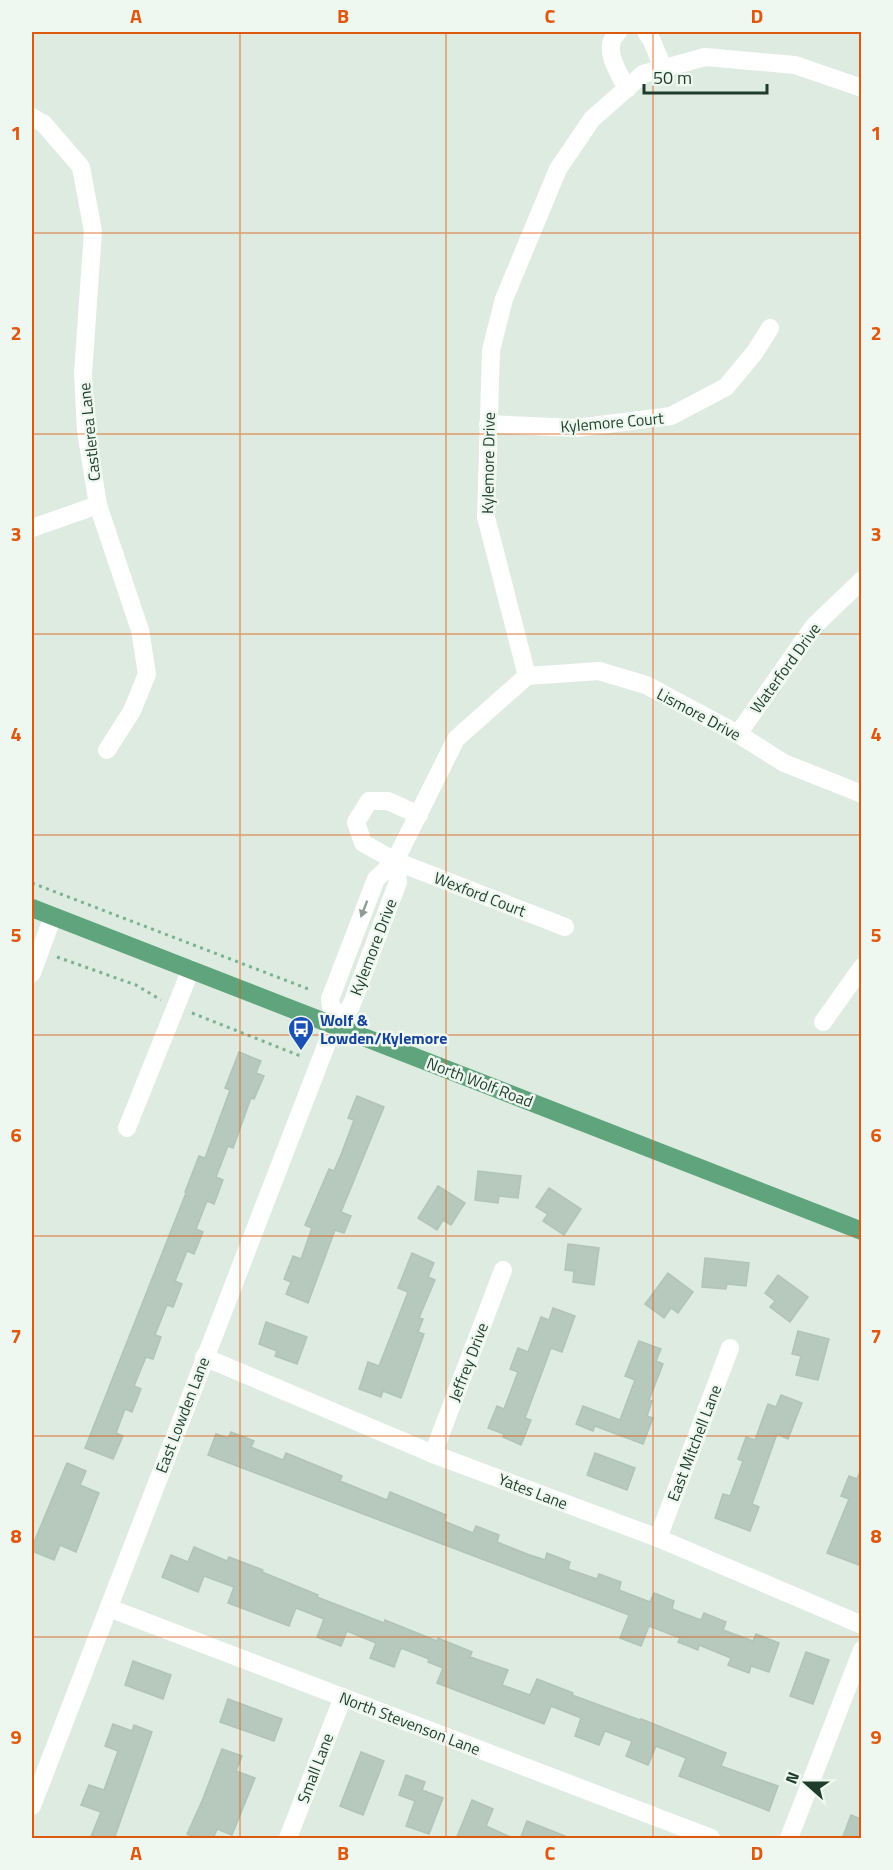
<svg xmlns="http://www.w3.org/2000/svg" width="893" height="1870" font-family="'Titillium Web',sans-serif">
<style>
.building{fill:#b6c9bc;stroke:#b0c5b6;stroke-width:1.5}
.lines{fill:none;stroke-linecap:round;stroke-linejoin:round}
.path{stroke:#7cb190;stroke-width:3;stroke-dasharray:3 4.5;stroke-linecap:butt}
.minor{stroke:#fff;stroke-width:18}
.major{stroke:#5fa47c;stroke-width:18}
.oneway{fill:#8e9e95}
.grid{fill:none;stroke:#de580e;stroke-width:1.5;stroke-opacity:0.55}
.labels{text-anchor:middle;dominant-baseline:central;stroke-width:5;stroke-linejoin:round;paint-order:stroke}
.street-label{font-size:16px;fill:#1e3c2b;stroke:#eff8f0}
.transit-label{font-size:16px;font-weight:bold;fill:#164399;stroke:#eff8f0;text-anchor:start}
.neatline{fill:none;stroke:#de580e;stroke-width:2}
.grid-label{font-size:20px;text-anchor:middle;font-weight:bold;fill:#de580e}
</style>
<rect width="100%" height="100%" fill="#deebe1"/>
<g class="building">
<path d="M239,1052L261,1061L256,1073L264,1076L254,1099L251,1098L233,1148L228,1146L216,1177L223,1180L214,1204L207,1201L196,1229L203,1232L194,1254L187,1251L175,1281L182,1284L173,1307L167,1305L155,1335L161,1337L153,1359L146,1357L134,1386L141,1389L132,1412L125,1409L116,1433L123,1436L113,1459L85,1448L186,1193L185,1192L199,1156L205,1158L230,1090L225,1088Z"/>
<path d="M357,1096L384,1107L341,1212L351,1216L344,1233L335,1230L308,1303L286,1294L291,1282L284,1279L293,1256L301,1259L312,1228L305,1225L329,1169L334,1171L342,1152L354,1120L348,1118Z"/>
<path d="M478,1171L521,1176L518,1198L499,1196L498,1203L475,1200Z"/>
<path d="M438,1186L465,1203L451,1225L443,1220L437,1230L418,1218Z"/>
<path d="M549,1188L581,1209L564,1235L543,1221L548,1214L536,1207Z"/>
<path d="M568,1244L599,1248L594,1285L573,1282L574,1271L565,1270Z"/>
<path d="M412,1253L434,1263L428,1277L435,1280L419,1318L423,1319L418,1332L424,1334L401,1398L383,1391L381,1397L359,1389L368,1362L379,1366L408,1292L398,1288Z"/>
<path d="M705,1258L749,1263L746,1286L727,1284L726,1289L702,1287Z"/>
<path d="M668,1273L693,1292L678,1313L671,1308L664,1318L645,1304Z"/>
<path d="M778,1275L808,1297L790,1322L770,1307L775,1301L765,1293Z"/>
<path d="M553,1308L575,1316L562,1352L551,1348L525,1418L531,1420L521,1445L503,1437L504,1434L488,1428L497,1406L504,1409L518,1372L510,1369L518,1348L528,1352L541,1317L549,1320Z"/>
<path d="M266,1322L307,1337L297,1364L275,1356L277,1351L259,1344Z"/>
<path d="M798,1331L829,1339L818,1380L796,1375L801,1356L792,1354Z"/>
<path d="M639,1341L661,1349L656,1361L663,1364L649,1400L652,1401L647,1416L653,1418L643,1444L595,1426L593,1431L576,1424L583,1406L620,1420L635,1380L625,1376Z"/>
<path d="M781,1395L802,1403L788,1439L777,1434L752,1504L759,1507L750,1531L715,1518L723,1494L730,1496L743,1461L738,1459L746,1437L755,1440L768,1404L776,1407Z"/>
<path d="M231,1432L254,1441L251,1447L283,1460L286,1453L342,1476L340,1481L387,1500L390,1492L446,1515L444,1521L473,1533L476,1526L499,1535L497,1542L527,1554L545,1560L547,1553L570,1562L568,1569L597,1579L599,1574L621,1582L619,1590L650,1602L654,1593L674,1601L672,1609L701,1620L704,1613L726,1622L723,1630L753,1641L756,1634L779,1643L769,1672L751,1666L749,1673L728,1665L731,1658L699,1645L698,1650L678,1642L680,1638L649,1626L641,1646L620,1638L629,1615L208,1455L216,1434L228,1438Z"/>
<path d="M595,1453L635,1468L627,1490L587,1475Z"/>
<path d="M67,1463L86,1471L80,1485L99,1493L76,1552L60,1545L54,1560L32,1551V1547Z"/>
<path d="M861,1469V1558L859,1565L827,1553L849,1499L841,1496L849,1476L857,1479Z"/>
<path d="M194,1547L227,1561L229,1557L263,1570L262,1572L318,1595L317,1597L384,1623L385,1620L437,1641L438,1638L472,1652L470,1657L508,1670L502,1685L530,1695L537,1679L573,1693L572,1695L640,1720L641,1719L726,1753L721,1766L778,1786L769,1811L679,1776L686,1758L656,1746L648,1765L626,1756L632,1741L605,1731L599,1745L575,1736L581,1718L551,1706L544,1724L437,1683L443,1668L428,1662L429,1659L401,1648L394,1667L370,1658L376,1643L347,1631L341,1646L317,1637L324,1619L296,1608L289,1626L228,1603L234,1587L204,1576L198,1592L162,1577L171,1555L188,1562Z"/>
<path d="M806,1652L829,1660L813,1704L790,1696Z"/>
<path d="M133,1661L171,1675L163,1699L125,1685Z"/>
<path d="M228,1699L282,1719L274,1741L220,1722Z"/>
<path d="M113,1724L132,1731L134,1725L152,1732L114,1839H90L101,1812L81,1805L89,1785L104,1790L118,1751L105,1746Z"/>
<path d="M222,1749L242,1756L236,1771L255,1778L232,1835L217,1829L213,1839H199L187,1834L202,1801Z"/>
<path d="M361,1752L384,1761L363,1815L340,1806Z"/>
<path d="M406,1775L425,1782L422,1790L443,1798L429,1834L406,1826L415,1801L399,1795Z"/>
<path d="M472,1800L493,1809L486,1826L515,1839H456Z"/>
<path d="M851,1815L861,1819V1839H842Z"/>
<path d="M527,1821L570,1838L569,1839H520Z"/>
</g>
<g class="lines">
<g class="path">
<path d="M32,883L311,990"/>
<path d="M57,957L136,985L161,1000"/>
<path d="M192,1013L303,1057"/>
</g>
<g class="minor">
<path d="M618,32C601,48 618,71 627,89"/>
<path d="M646,32L652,41L663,68"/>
<path d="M32,117L44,124L81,167L93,231L83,374L86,431L98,505L140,630L147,674L132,711L107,750"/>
<path d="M488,424L576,428L671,416L726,387L755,352L770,328"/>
<path d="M32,528L98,505"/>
<path d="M527,676L599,671L646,685L738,734L784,763L862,794"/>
<path d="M738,734L814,626L862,580"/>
<path d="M419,815L388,801H369L356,822L363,843L395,861L565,927"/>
<path d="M32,973L53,916"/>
<path d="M823,1022L862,967"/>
<path d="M334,1025L330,999L376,879L395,861L456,739L527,676L486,517L491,350L504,299L558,169L592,119L643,74L705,57L795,65L862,88"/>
<path d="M127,1128L191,969"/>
<path d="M204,1357L433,1454L658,1538L862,1625"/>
<path d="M433,1454L503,1270"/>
<path d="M658,1538L730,1348"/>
<path d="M109,1608L711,1838"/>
<path d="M32,1806L334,1025L351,1006L398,882L395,861"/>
<path d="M288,1838L343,1697"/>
<path d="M789,1838L862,1650"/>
</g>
<path class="major" d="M32,908L862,1231"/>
</g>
<defs><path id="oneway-solid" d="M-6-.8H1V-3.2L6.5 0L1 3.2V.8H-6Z" transform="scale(1.5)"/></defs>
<use class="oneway" href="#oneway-solid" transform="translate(364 909) rotate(111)"/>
<path class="grid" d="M240,32V1838M446,32V1838M653,32V1838M32,233H862M32,434H862M32,634H862M32,835H862M32,1035H862M32,1236H862M32,1436H862M32,1637H862"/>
<defs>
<symbol id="bus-pin" viewBox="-11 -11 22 30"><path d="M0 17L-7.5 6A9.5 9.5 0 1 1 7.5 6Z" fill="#1a4fb4" stroke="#eff8f0"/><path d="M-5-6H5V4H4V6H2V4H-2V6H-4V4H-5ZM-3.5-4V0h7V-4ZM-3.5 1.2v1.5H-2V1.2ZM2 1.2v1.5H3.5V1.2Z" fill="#fff"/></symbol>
</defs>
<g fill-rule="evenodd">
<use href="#bus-pin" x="286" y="1014" width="30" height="40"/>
</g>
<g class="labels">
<g class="street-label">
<text transform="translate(612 422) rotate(-5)">Kylemore Court</text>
<text transform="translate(89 432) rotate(-96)">Castlerea Lane</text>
<text transform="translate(488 463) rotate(-89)">Kylemore Drive</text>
<text transform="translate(785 668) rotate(-54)">Waterford Drive</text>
<text transform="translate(699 714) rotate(28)">Lismore Drive</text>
<text transform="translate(480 894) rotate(21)">Wexford Court</text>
<text transform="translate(373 947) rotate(-69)">Kylemore Drive</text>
<text transform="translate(480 1082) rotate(21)">North Wolf Road</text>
<text transform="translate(468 1362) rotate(-69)">Jeffrey Drive</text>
<text transform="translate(182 1415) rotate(-69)">East Lowden Lane</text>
<text transform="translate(694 1443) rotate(-69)">East Mitchell Lane</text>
<text transform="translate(533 1491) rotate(21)">Yates Lane</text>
<text transform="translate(410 1723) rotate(21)">North Stevenson Lane</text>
<text transform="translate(315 1768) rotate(-69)">Small Lane</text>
</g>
<g class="transit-label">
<text x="320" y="1020">Wolf &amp;<tspan x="320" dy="18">Lowden/Kylemore</tspan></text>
</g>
</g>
<rect width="893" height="1870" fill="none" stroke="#eff8f0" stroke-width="66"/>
<g transform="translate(806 1783) rotate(291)" stroke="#eff8f0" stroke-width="4.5" paint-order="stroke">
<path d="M0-4.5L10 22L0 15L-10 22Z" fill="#1e3c2b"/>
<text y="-9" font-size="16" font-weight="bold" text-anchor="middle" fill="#1e3c2b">N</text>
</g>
<path d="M644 84v9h123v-9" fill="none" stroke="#1e3c2b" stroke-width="3"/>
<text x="653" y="84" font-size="18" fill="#1e3c2b" stroke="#eff8f0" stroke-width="4.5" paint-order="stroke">50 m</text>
<rect x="33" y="33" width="827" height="1804" class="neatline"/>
<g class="grid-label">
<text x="136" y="23">A</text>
<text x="343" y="23">B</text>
<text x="550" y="23">C</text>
<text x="757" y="23">D</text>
<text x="16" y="140">1</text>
<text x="876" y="140">1</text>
<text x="16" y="340">2</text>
<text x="876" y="340">2</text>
<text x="16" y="541">3</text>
<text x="876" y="541">3</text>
<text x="16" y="741">4</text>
<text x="876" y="741">4</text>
<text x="16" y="942">5</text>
<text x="876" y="942">5</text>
<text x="16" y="1142">6</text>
<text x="876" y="1142">6</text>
<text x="16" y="1343">7</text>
<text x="876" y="1343">7</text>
<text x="16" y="1543">8</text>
<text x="876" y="1543">8</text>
<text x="16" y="1744">9</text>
<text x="876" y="1744">9</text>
<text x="136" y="1860">A</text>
<text x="343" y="1860">B</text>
<text x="550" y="1860">C</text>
<text x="757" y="1860">D</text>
</g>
</svg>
